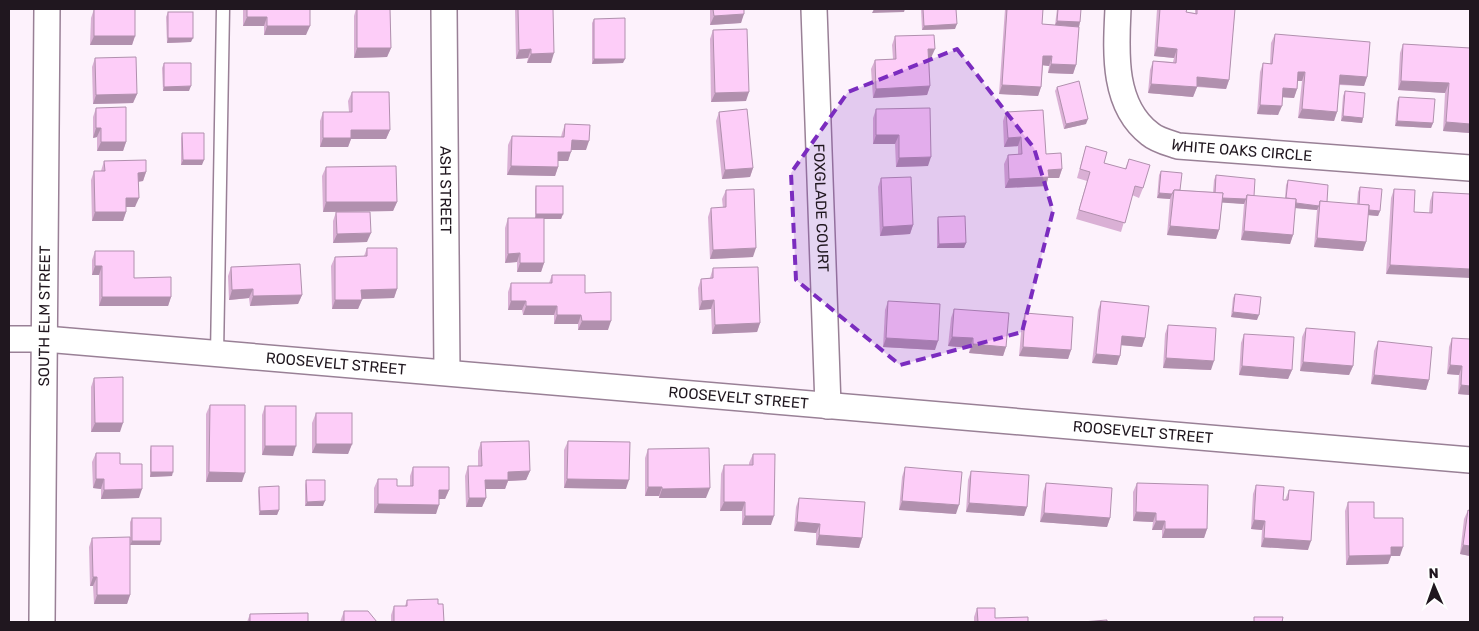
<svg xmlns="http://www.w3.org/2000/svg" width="1479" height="631" font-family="Rubik,sans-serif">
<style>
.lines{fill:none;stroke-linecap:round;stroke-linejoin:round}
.service-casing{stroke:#998096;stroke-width:15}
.minor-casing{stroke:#998096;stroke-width:28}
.service{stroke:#fff;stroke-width:12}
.minor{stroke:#fff;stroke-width:25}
.wall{fill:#dab0d5}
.shaded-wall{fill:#b190ae}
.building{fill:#fdcdf8;stroke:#b190ae}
.marked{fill:#7b2cbf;fill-opacity:0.2;stroke:#7b2cbf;stroke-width:4;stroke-dasharray:10 6;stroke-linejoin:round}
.labels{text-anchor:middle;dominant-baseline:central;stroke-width:4.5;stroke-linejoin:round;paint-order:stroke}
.street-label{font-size:15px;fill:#20171f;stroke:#fff}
</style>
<rect width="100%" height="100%" fill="#fdf2fc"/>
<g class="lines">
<defs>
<path id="service" d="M217,355L223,9"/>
<g id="minor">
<path id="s1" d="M444,9L447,372"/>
<path id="s2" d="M814,9L828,406"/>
<path id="s3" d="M1118,9C1116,51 1112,105 1150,134C1157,140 1169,143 1178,146L1470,168"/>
<path id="s4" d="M9,339H45L1470,460"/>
<path id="s5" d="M42,622L47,9"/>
</g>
</defs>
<use href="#service" class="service-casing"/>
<use href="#minor" class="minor-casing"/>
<use href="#service" class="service"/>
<use href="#minor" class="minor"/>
</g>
<g class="wall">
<path d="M94,9L135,36L132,45H90L91,18Z"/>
<path d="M243,9H310L306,35H264V26H243Z"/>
<path d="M356,9H390L391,48L387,57L354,58V16Z"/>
<path d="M515,9H577H553L551,63H527L528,58L516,59Z"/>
<path d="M710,9H744L741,23L710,25Z"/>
<path d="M921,9H956L955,29L922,30Z"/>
<path d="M1005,9H1043L1042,24L1055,25L1057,9H1081L1079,27L1076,65L1073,74L1048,73L1049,66L1043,65L1041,87L1038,96L999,94Z"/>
<path d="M1157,9H1187L1186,12L1195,13V9H1235L1229,80L1226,89L1197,87L1193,97L1148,93L1150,70L1153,61L1173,62L1174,58L1154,56Z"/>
<path d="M168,12L191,42L167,43L166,17Z"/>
<path d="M594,19L623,63L592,64V23Z"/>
<path d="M713,30L746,101L711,102L710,39Z"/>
<path d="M1275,34L1367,77L1364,86L1339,85L1337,112L1334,121L1298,118L1302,81H1298L1297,89L1294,98L1282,97L1278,115L1257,114L1260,72L1263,63L1270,64L1271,43Z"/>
<path d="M895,36L931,58H929L930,86L927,95L873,98L871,69L875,60L893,59L892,45Z"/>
<path d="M1403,44L1470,48V133L1443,131L1445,93L1398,90L1400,53Z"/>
<path d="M95,58L137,94L133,103L93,104L92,67Z"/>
<path d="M164,63L189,91H163L162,68Z"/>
<path d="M1057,87L1086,124L1064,129L1055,91Z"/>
<path d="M1345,91L1363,118L1362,123L1341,121L1343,96Z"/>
<path d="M352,92L390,130L386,139H351L348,147H320V121L323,112H349L348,101Z"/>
<path d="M1399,97L1433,123L1431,128L1395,126L1397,102Z"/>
<path d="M96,108L126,142L123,151H97V137L93,138V117Z"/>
<path d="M876,109L928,166L896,167L895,144H873V118Z"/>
<path d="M719,112L753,168L750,177L722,179L716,121Z"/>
<path d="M1006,112L1046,154L1062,169L1059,178H1048L1046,186L1005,188L1004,164L1008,155L1018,154V146L1004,147L1003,121Z"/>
<path d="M565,124L586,150H571L568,161H558V167L555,176L507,175L508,145L512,136L561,137L562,133Z"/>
<path d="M182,133L202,165H181V138Z"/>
<path d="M1086,146L1104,163L1125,169L1129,159L1143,188L1139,198L1132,195L1121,232L1076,219L1087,181L1077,178Z"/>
<path d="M104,161L146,172L143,181L138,182L135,207H126V212L123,221H92L91,180L94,171H101Z"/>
<path d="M326,167L397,202L393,211L323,212L322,176Z"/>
<path d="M1161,171L1180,190L1213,192L1214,180L1216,175L1254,196L1285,198L1286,185L1288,180L1327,202L1357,204L1358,192L1360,187L1380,211L1378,216L1368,215L1366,242L1363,251L1314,247L1317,210L1295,208L1293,235L1290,244L1241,240L1244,204L1222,202L1219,230L1216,239L1167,235L1170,199L1157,198L1159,175Z"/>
<path d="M881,178L913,225L910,234L880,236L878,187Z"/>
<path d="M536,186L563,214L561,219H544V263L541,272H517V262L505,263V228L508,218H535V190Z"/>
<path d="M1394,189L1414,212L1429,213L1430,201L1433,192L1470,194L1386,274L1391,198Z"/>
<path d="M726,190L753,257L710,259L708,217L711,208H723L722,199Z"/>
<path d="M336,212L367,242L333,243V221Z"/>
<path d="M938,217L966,243L964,248H937V221Z"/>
<path d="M367,248L397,289L394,298L362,299L358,309H332L331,266L335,257L364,256Z"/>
<path d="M95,251L134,278L171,297L168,306H99V275H92V260Z"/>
<path d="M231,267L302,295L298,304L250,306L249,298L229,300L228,276Z"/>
<path d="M713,268L760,323L757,332L712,334L711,309L699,310L698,288L701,279L710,278Z"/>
<path d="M552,275L585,293L608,330H578V324H554V315H523L522,310H508V292L511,283H549Z"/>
<path d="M1235,294L1257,320L1231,317L1233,298Z"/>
<path d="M888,301L935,350L883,347L885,310Z"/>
<path d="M1101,301L1145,338L1142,347L1121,345L1120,356L1117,365L1092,363L1098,310Z"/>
<path d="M954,309L1006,347L1003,356L969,353L970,348L948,346L951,318Z"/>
<path d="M1025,313L1071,350L1068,359L1019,356L1022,322Z"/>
<path d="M1168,325L1211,370L1163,368L1165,334Z"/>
<path d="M1306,328L1353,366L1349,375L1300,371L1302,337Z"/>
<path d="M1244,334L1292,370L1288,379L1239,375L1241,343Z"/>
<path d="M1452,338L1470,339V395L1458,394L1459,375L1447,374L1449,347Z"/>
<path d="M1378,341L1429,380L1426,390L1371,384L1374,351Z"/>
<path d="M94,378L120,432H91V387Z"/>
<path d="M210,405L242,482H206V414Z"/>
<path d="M265,406L293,456L262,455V415Z"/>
<path d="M316,413L352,444L348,454L312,453V423Z"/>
<path d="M568,441L626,489L564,488V450Z"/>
<path d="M481,442L530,471L526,480L508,481L505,489H486V498L482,507H466L465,476L468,466H478V451Z"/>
<path d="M151,446L172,476L150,477V451Z"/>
<path d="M648,449L706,498H659V496H645V458Z"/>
<path d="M96,453L120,464L139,498L101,499V489L93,488L92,462Z"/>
<path d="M753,454L771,525H742V511H720L721,474L724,465H749V463Z"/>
<path d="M413,467L449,490L445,499H439L436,514L374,513V488L378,479L397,486H410V476Z"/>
<path d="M905,467L956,514L899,510L902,477Z"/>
<path d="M971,471L1027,507L1024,516L966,512L968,480Z"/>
<path d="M306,480L323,506H305V485Z"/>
<path d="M1046,483L1110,518L1107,527L1040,522L1043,492Z"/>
<path d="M1137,483L1207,529L1204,538H1162V530H1152L1153,522L1133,521V492Z"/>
<path d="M1256,485L1283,500H1285L1289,490L1308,550L1261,547L1262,530L1251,529L1253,494Z"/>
<path d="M259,487L279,510L277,515H259L258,491Z"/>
<path d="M799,498L862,538L859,548L816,545V533L794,531L796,507Z"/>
<path d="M1348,502L1374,518L1400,556H1391L1388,564L1346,565L1345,511Z"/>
<path d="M1468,510L1470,511V556L1460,554L1464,519Z"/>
<path d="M132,518L160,545H130V522Z"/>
<path d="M92,538L130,595L127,604H94L93,586H90L89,547Z"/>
<path d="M407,600L444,622H391V615L394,606H405Z"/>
<path d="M977,608L995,618L1028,622H974V617Z"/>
<path d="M344,611L377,622H340Z"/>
<path d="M250,614L308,622H247Z"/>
</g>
<g class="shaded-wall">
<path d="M874,9H905L904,12L872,13Z"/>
<path d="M744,14L741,23L710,25L714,16Z"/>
<path d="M247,17H267L264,26H243Z"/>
<path d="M1057,21L1080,22L1079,27L1055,25Z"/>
<path d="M957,24L955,29L922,30L924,26Z"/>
<path d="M267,26H310L306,35H264Z"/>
<path d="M94,36H135L132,45H90Z"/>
<path d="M168,38H193L191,42L167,43Z"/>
<path d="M1157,47L1177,49L1174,58L1154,56Z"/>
<path d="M357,48H391L387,57L354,58Z"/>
<path d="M531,49L528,58L516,59L519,50Z"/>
<path d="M928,49H935L931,58H925Z"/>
<path d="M554,53L551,63H527L531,54Z"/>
<path d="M1043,56H1052L1049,66L1040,65Z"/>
<path d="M594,59H625L623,63L592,64Z"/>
<path d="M1051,64L1076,65L1073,74L1048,73Z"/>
<path d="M1298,72H1305L1302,81H1295Z"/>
<path d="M1340,75L1367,77L1364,86L1337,84Z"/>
<path d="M1197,77L1229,80L1226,89L1194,86Z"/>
<path d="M1401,81L1449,83L1445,93L1398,90Z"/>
<path d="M1151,84L1197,87L1193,97L1148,93Z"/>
<path d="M1002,85L1041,87L1038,96L999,94Z"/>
<path d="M191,86L189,91H163L164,87Z"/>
<path d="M930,86L927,95L873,98L876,89Z"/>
<path d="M1283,88L1297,89L1294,98L1280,97Z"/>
<path d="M749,92L746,101L711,102L715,93Z"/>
<path d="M137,94L133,103L93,104L96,95Z"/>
<path d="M1260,105L1282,106L1278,115L1257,114Z"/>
<path d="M1302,109L1337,112L1334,121L1298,118Z"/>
<path d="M1343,116L1363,118L1362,123L1341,121Z"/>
<path d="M1088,119L1086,124L1064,129L1066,124Z"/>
<path d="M1397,121L1433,123L1431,128L1395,126Z"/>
<path d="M1446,122L1470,124V133L1443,131Z"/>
<path d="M96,128H101L97,137L93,138Z"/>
<path d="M351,130H390L386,139H351L348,147H320L323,138Z"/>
<path d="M876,135H899L895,144H873Z"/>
<path d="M1021,137L1018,146L1004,147L1008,138Z"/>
<path d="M572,140L589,141L586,150H568Z"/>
<path d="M101,142H126L123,151H97Z"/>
<path d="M558,152H571L568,161H555Z"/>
<path d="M931,157L928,166L896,167L899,158Z"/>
<path d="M183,160H204L202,165H181Z"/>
<path d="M511,166L558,167L555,176L507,175Z"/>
<path d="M753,168L750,177L722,179L725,170Z"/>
<path d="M1062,169L1059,178H1048L1046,186L1005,188L1009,179L1048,170Z"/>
<path d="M146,172L143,181L135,182L138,173Z"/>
<path d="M1159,193L1172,194L1170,199L1157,198Z"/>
<path d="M1214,197L1246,199L1244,204L1213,202Z"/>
<path d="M126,198H139L135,207H122Z"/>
<path d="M326,202H397L393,211L323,212Z"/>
<path d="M1286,202L1319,206L1317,210L1284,207Z"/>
<path d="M1358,209L1380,211L1378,216L1357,214Z"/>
<path d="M95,212H126L123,221H92Z"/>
<path d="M536,214H563L561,219H535Z"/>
<path d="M913,225L910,234L880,236L883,227Z"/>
<path d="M1170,226L1219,230L1216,239L1167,235Z"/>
<path d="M1244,231L1293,235L1290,244L1241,240Z"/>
<path d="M371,233L367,242L333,243L337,234Z"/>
<path d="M1317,238L1366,242L1363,251L1314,247Z"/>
<path d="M966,243L964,248H937L939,244Z"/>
<path d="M756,248L753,257L710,259L713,250Z"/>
<path d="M520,253L517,262L505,263L508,254Z"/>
<path d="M520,263H544L541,272H517Z"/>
<path d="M1390,265L1470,269V278L1386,274Z"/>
<path d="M95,266H102L99,275H92Z"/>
<path d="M253,289L249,298L229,300L232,290Z"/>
<path d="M397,289L394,298L358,299L361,290Z"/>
<path d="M302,295L298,304L250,306L253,296Z"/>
<path d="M102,297H171L168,306H99Z"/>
<path d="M335,300H362L358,309H332Z"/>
<path d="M714,300L711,309L699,310L702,301Z"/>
<path d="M511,301H526L522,310H508Z"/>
<path d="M526,306H557L554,315H523Z"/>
<path d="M1233,312L1259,315L1257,320L1231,317Z"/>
<path d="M557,315H581L578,324H554Z"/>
<path d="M582,321H611L608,330H578Z"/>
<path d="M760,323L757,332L712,334L715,325Z"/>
<path d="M1122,336L1145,338L1142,347L1119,345Z"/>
<path d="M952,337L973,338L970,348L948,346Z"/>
<path d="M886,338L938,341L935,350L883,347Z"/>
<path d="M973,344L1006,347L1003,356L969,353Z"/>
<path d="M1023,347L1071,350L1068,359L1019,356Z"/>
<path d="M1096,354L1120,356L1117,365L1092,363Z"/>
<path d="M1166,358L1214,361L1211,370L1163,368Z"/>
<path d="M1303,362L1353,366L1349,375L1300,371Z"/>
<path d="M1450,365L1462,366L1459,375L1447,374Z"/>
<path d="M1242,366L1292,370L1288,379L1239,375Z"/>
<path d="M1374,375L1429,380L1426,390L1371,384Z"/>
<path d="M1461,385L1470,386V395L1458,394Z"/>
<path d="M95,423H123L120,432H91Z"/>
<path d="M316,444H352L348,454L312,453Z"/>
<path d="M265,446H296L293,456L262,455Z"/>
<path d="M530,471L526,480L508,481L505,489H482L485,480L508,472Z"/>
<path d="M151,472H173L172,476L150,477Z"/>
<path d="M209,472L245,473L242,482H206Z"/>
<path d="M96,479H104L101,489L93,488Z"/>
<path d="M567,479L629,480L626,489L564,488Z"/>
<path d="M648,487H662L659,496H645Z"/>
<path d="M710,488L706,498H659L662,489Z"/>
<path d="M142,489L139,498L101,499L104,490Z"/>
<path d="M439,490H449L445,499H436Z"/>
<path d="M469,498H486L482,507H466Z"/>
<path d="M325,501L323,506H305L307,502Z"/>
<path d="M902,501L959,505L956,514L899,510Z"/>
<path d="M724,502H745L742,511H720Z"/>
<path d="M969,503L1027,507L1024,516L966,512Z"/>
<path d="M378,504L439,505L436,514L374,513Z"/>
<path d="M279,510L277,515H259L260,511Z"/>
<path d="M1136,512L1156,513L1153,522L1133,521Z"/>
<path d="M1044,513L1110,518L1107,527L1040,522Z"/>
<path d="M745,516H774L771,525H742Z"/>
<path d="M1254,520L1265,521L1262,530L1251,529Z"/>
<path d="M1156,521H1165L1162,530H1152Z"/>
<path d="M797,522L820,524L816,533L794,531Z"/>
<path d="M1165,529H1207L1204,538H1162Z"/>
<path d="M819,535L862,538L859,548L816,545Z"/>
<path d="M1264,538L1311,541L1308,550L1261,547Z"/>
<path d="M132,541H161L160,545H130Z"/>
<path d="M1463,545L1470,546V556L1460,554Z"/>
<path d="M1391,547H1403L1400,556H1391L1388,564L1346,565L1349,556Z"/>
<path d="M93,577H97L93,586H90Z"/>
<path d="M97,595H130L127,604H94Z"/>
</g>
<g class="building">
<rect x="94" y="9" width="41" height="27"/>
<path d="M247,9H310V26H267V17H247Z"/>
<path d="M357,9H390L391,48H357Z"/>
<path d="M518,9H553L554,53L531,54V49L519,50Z"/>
<path d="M713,9H744V14L714,16Z"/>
<path d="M923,9H956L957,24L924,26Z"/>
<path d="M1007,9H1043L1042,24L1079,27L1076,65L1051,64L1052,56H1043L1041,87L1002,85Z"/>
<path d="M1058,9H1081L1080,22L1057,21Z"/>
<path d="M1160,9H1187L1186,12L1197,14V9H1235L1229,80L1197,77V87L1151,84L1153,61L1176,63L1177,49L1157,47Z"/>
<rect x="168" y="12" width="25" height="26"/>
<path d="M625,18V59H594V19Z"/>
<path d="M747,29L749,92L715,93L713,30Z"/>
<path d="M1275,34L1370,42L1367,77L1340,75L1337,112L1302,109L1305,72H1298L1297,89L1283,88L1282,106L1260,105L1263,63L1272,64Z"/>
<path d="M934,35L935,49H928L930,86L876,89L875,60L896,59L895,36Z"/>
<path d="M1403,44L1470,48V124L1446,122L1449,83L1401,81Z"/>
<path d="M136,57L137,94L96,95L95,58Z"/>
<path d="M164,63H191V86L164,87Z"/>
<path d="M1079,81L1088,119L1066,124L1057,87Z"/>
<path d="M1345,91L1365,93L1363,118L1343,116Z"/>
<path d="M352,92H389L390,130H351V138H323V112H352Z"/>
<path d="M1399,97L1435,99L1433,123L1397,121Z"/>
<path d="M126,107V142H101V128H96V108Z"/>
<path d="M930,108L931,157L899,158V135H876V109Z"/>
<path d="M747,109L753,168L725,170L719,112Z"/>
<path d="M1043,110L1046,154L1061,153L1062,169L1048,170L1049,177L1009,179L1008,155L1022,154L1021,137L1008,138L1006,112Z"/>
<path d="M565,124L590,125L589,141L572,140L571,152H558V167L511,166L512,136L564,137Z"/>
<path d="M182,133H204V160H183Z"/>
<path d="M1086,146L1107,152L1104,163L1126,169L1129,159L1150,165L1143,188L1135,186L1125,223L1079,210L1090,172L1080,169Z"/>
<path d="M146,160V172L138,173L139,198H126V212H95L94,171H105L104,161Z"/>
<path d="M396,166L397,202H326V167Z"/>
<path d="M1161,171L1182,173L1180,190H1174L1172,194L1159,193Z"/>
<path d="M1216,175L1255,179L1254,196L1247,195L1246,199L1222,198L1223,193H1215Z"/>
<path d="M911,177L913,225L883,227L881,178Z"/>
<path d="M1288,180L1328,185L1327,202L1320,201L1319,206L1296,203V199L1286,198Z"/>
<rect x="536" y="186" width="27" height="28"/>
<path d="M1360,187L1382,189L1380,211L1369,210V205H1359Z"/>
<path d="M754,189L756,248L713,250L711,208L726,207V190Z"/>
<path d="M1394,189L1415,190L1414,212L1432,213L1433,192L1470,194V269L1390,265Z"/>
<path d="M1174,190L1223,193L1219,230L1170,226Z"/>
<path d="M1247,195L1296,199L1293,235L1244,231Z"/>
<path d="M1320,201L1369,205L1366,242L1317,238Z"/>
<path d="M336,212H370L371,233L337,234Z"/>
<path d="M965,216L966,243L939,244L938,217Z"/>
<path d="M508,218H544V263H520V253L508,254Z"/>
<path d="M367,248H397V289L361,290L362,300H335V257L367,256Z"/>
<path d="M95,251H134V278L171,277V297H102V266H95Z"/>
<path d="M300,264L302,295L253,296V289L232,290L231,267Z"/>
<path d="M758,267L760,323L715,325L714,300L702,301L701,279L713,278V268Z"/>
<path d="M552,275H585V293L611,292V321H582L581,315H557V306H526V301H511V283H552Z"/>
<path d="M1235,294L1261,297L1259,315L1233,312Z"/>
<path d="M888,301L940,304L938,341L886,338Z"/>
<path d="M1101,301L1149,306L1145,338L1122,336L1120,356L1096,354Z"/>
<path d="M954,309L1009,313L1006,347L973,344V338L952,337Z"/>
<path d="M1025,313L1073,317L1071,350L1023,347Z"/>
<path d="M1168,325L1216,328L1214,361L1166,358Z"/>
<path d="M1306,328L1355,332L1353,366L1303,362Z"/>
<path d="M1244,334L1294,337L1292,370L1242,366Z"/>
<path d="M1452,338L1470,339V386L1461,385L1462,366L1450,365Z"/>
<path d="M1378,341L1432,347L1429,380L1374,375Z"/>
<path d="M123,377V423H95L94,378Z"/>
<path d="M210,405H245V473L209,472Z"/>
<rect x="265" y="406" width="31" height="40"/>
<rect x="316" y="413" width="36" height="31"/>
<path d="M529,441L530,471L508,472V480H485L486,498H469L468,466H482L481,442Z"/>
<path d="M568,441L630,442L629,480L567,479Z"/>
<rect x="151" y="446" width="22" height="26"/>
<path d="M709,448L710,488L662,489V487H648V449Z"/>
<path d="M96,453H120V464H142V489L104,490V479H96Z"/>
<path d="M753,454H775L774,516H745V502H724V465H753Z"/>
<path d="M413,467H449V490H439V505L378,504V479H397V486H413Z"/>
<path d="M905,467L962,472L959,505L902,501Z"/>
<path d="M971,471L1029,475L1027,507L969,503Z"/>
<path d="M306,480H325V501L307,502Z"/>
<path d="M1046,483L1112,488L1110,518L1044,513Z"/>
<path d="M1137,483L1208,485L1207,529H1165V521H1156V513L1136,512Z"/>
<path d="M1256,485L1284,487L1283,500H1288L1289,490L1314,492L1311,541L1264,538L1265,521L1254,520Z"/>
<path d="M279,486V510L260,511L259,487Z"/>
<path d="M799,498L865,502L862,538L819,535L820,524L797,522Z"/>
<path d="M1348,502H1374V518H1403V547H1391V555L1349,556Z"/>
<path d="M1468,510L1470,511V546L1463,545Z"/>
<rect x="132" y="518" width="29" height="23"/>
<path d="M130,537V595H97V577H93L92,538Z"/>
<path d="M438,599V604H443L444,622H394V606H407V600Z"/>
<path d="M977,608H995V618L1028,617V622H978Z"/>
<path d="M344,611H368L377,622H344Z"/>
<path d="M308,613V622H250V614Z"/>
<path d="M1254,617H1283L1282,622H1254Z"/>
<path d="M1107,620V622H1082Z"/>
</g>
<path class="marked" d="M957,49L1034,148L1053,211L1022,332L900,365L796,280L791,173L848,92Z"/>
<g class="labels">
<g class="street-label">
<text stroke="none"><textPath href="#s3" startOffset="229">WHITE OAKS CIRCLE</textPath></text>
<text stroke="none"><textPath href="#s1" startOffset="181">ASH STREET</textPath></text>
<text stroke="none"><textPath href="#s2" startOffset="199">FOXGLADE COURT</textPath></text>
<text stroke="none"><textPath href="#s5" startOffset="306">SOUTH ELM STREET</textPath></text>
<text stroke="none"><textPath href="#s4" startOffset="328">ROOSEVELT STREET</textPath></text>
<text stroke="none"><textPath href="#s4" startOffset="732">ROOSEVELT STREET</textPath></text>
<text stroke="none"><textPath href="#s4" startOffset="1138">ROOSEVELT STREET</textPath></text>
</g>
</g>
<rect width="1479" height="631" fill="none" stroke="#20171f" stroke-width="20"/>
<g transform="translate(1434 586) rotate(358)" stroke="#ffffff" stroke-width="4" paint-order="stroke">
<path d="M0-4L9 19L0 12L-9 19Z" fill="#20171f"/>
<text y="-8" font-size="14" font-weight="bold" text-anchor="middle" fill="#20171f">N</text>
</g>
</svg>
